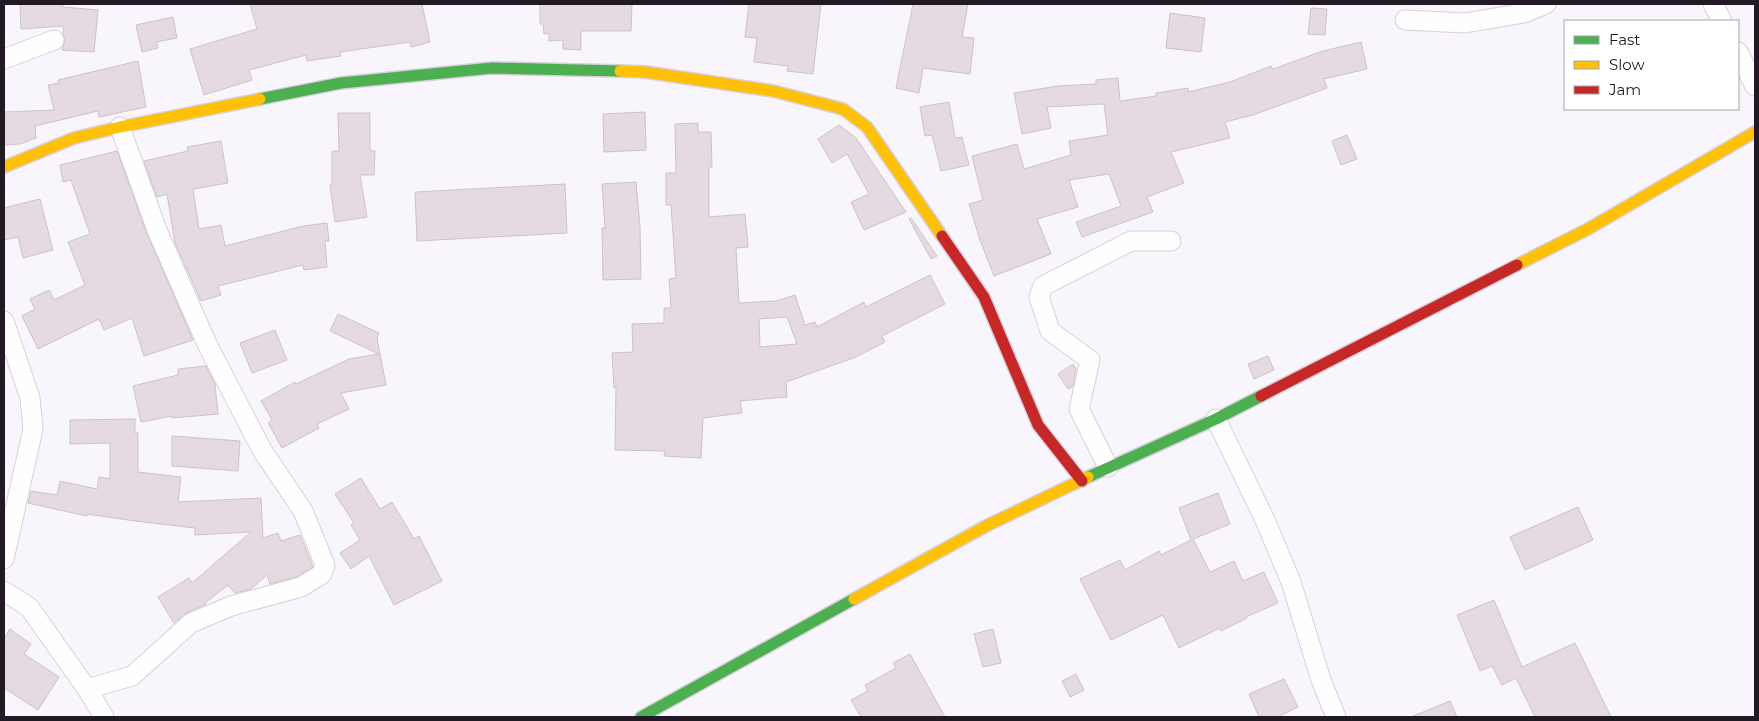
<svg xmlns="http://www.w3.org/2000/svg" width="1759" height="721" font-family="Montserrat,sans-serif">
<style>
.building{fill:#e6dae2;stroke:#cbc3c9;fill-rule:evenodd}
.lines{fill:none;stroke-linecap:round;stroke-linejoin:round}
.street-casing{stroke:#d6d0da;stroke-width:21}
.fast-casing{stroke:#d6d0da;stroke-width:14}
.slow-casing{stroke:#d6d0da;stroke-width:14}
.jam-casing{stroke:#d6d0da;stroke-width:14}
.street{stroke:#fefeff;stroke-width:19}
.fast{stroke:#4caf50;stroke-width:11}
.slow{stroke:#ffc107;stroke-width:11}
.jam{stroke:#c62828;stroke-width:11}
</style>
<rect width="100%" height="100%" fill="#f9f5fc"/>
<g class="building">
<path d="M20,4H63V7L98,10L94,52L62,50L65,41L63,34L64,26L21,29Z"/>
<path d="M250,4H422L430,42L411,47L410,42L340,52L341,56L307,61L306,55L249,70L252,80L204,95L190,49L257,29Z"/>
<path d="M540,4H632L631,31H581V50L563,49V40L549,41V33L544,34L543,24H540Z"/>
<path d="M749,4H821L813,74L787,71L788,66L754,62L757,38L745,37Z"/>
<path d="M913,4H968L962,37L974,38L970,74L923,68L919,93L896,88Z"/>
<path d="M1311,8L1327,9L1325,35L1308,34Z"/>
<path d="M1170,13L1205,18L1201,52L1166,48Z"/>
<path d="M173,17L177,38L156,42L158,48L142,52L136,25Z"/>
<path d="M1361,42L1367,69L1324,79L1327,88L1253,115L1225,122L1230,138L1171,152L1184,183L1147,197L1153,212L1082,237L1076,222L1121,206L1109,174L1069,180L1078,207L1037,219L1051,254L994,276L980,240L969,204L983,200L972,156L1017,144L1024,169L1071,155L1069,141L1108,135L1104,104L1047,107L1051,128L1022,134L1014,93L1058,86L1096,84V80L1118,78L1120,101L1156,96V93L1188,88V92L1230,82L1271,66L1273,69L1323,51Z"/>
<path d="M138,61L146,107L99,117L98,111L35,126L36,138L20,144L4,145V112L54,110L48,85L59,83L58,80Z"/>
<path d="M949,102L955,138L962,137L969,165L941,171L932,135L925,136L920,107Z"/>
<path d="M645,112L646,150L604,152L603,114Z"/>
<path d="M338,113H370V151H375L374,175H360L367,217L335,222L330,185H332V151H339Z"/>
<path d="M698,123V132H711L712,167H709V217L745,214L748,247L736,248L739,303L776,301L795,295L805,325L815,322L817,327L864,302L866,307L930,275L945,304L882,336L885,342L856,357L786,382L787,397L740,401L742,413L703,418L701,458L664,456L665,451L615,450L616,387L614,388L612,353L633,352L632,324L664,323V308H671L669,279L676,278L671,205H666V173H676L675,124ZM787,317L797,344L760,347L759,319Z"/>
<path d="M839,125L856,138L906,212L864,230L851,202L869,194L847,154L832,163L818,139Z"/>
<path d="M1347,135L1357,159L1341,165L1332,141Z"/>
<path d="M221,141L228,183L193,189L199,229L221,225L225,246L303,226L327,223L329,241H325L327,267L304,270L303,265L218,286L221,295L201,301L175,243L167,194L157,197L144,161L188,151L187,147Z"/>
<path d="M117,151L147,234L193,340L144,356L132,318L104,330L99,319L38,349L22,316L35,309L30,299L49,290L54,300L85,285L68,242L90,234L71,180L63,182L60,165Z"/>
<path d="M636,182L640,227L641,279L603,280L602,228H605L602,184Z"/>
<path d="M565,184L567,233L417,241L415,192Z"/>
<path d="M40,199L53,250L23,258L18,237L4,240V208Z"/>
<path d="M911,218L937,256L931,259L909,219Z"/>
<path d="M338,314L379,333L377,338L386,385L341,393L349,409L317,424L319,428L282,448L268,423L272,420L261,401L295,382L296,384L349,359L379,354L330,331Z"/>
<path d="M275,330L287,360L252,373L240,343Z"/>
<path d="M1268,356L1274,370L1254,379L1248,364Z"/>
<path d="M1073,364L1076,369L1073,386L1068,389L1058,374Z"/>
<path d="M206,366L215,384L218,414L172,418V416L141,422L133,386L178,375V369Z"/>
<path d="M135,419V433H138V472L181,477L178,502L261,498L263,538L278,533L281,541L300,535L313,567L296,577L270,584L267,575L251,589L235,593L228,585L205,603L206,604L186,613L174,623L158,597L189,578L192,583L251,532L195,535V528L135,521L87,514V516L28,503L31,491L57,495L60,481L97,489L99,477L110,479V443L70,444V420Z"/>
<path d="M172,436L240,441L238,471L172,466Z"/>
<path d="M361,478L380,509L392,502L414,539L419,536L442,581L394,605L369,556L351,569L340,553L360,540L351,525L354,523L335,494Z"/>
<path d="M1218,493L1230,524L1193,539L1210,572L1234,561L1243,581L1264,572L1278,603L1246,617L1247,618L1221,631L1220,628L1179,648L1163,615L1111,640L1080,579L1120,560L1125,570L1159,551L1161,555L1191,540L1179,508Z"/>
<path d="M1578,507L1593,540L1525,570L1510,537Z"/>
<path d="M1494,600L1522,667L1575,643L1611,717H1535L1516,678L1502,685L1492,666L1480,671L1457,615Z"/>
<path d="M10,629L31,644L24,654L59,677L38,710L4,688V638Z"/>
<path d="M993,629L1001,663L983,667L974,634Z"/>
<path d="M910,654L945,717H861L851,700L868,691L865,685L896,668L893,663Z"/>
<path d="M1076,674L1084,690L1070,697L1062,681Z"/>
<path d="M1284,679L1298,707L1277,717H1259L1249,694Z"/>
<path d="M1450,701L1457,717H1411Z"/>
</g>
<g class="lines">
<defs>
<g id="street">
<path d="M1713,4L1722,21"/>
<path d="M1405,20L1465,23L1524,13L1546,4"/>
<path d="M1738,52L1755,86"/>
<path d="M4,59L54,40"/>
<path d="M4,321L30,398L33,429L4,559"/>
<path d="M1216,419L1265,520L1291,582L1321,680L1336,717"/>
<path d="M1108,467L1079,409L1090,360L1050,331L1039,297L1043,286L1131,241H1171"/>
<path d="M4,591L29,607L87,689L104,717"/>
<path d="M87,689L132,676L191,623L231,606L301,587L322,574L325,565L303,511L262,450L207,344L157,230L120,127"/>
</g>
<g id="fast">
<path d="M260,99L341,83L492,68L620,71"/>
<path d="M1088,477L1216,419L1261,396"/>
<path d="M641,717L854,599"/>
</g>
<g id="slow">
<path d="M620,71L645,72L773,91L843,109L867,127L942,236"/>
<path d="M4,167L74,138L120,127L260,99"/>
<path d="M1517,265L1588,229L1755,132"/>
<path d="M854,599L986,526L1088,477"/>
</g>
<g id="jam">
<path d="M942,236L984,297L1038,425L1082,481"/>
<path d="M1261,396L1517,265"/>
</g>
</defs>
<use href="#street" class="street-casing"/>
<use href="#fast" class="fast-casing"/>
<use href="#slow" class="slow-casing"/>
<use href="#jam" class="jam-casing"/>
<use href="#street" class="street"/>
<use href="#fast" class="fast"/>
<use href="#slow" class="slow"/>
<use href="#jam" class="jam"/>
</g>
<rect width="1759" height="721" fill="none" stroke="#211a25" stroke-width="10"/>
<rect x="1564" y="20" width="175" height="90" fill="#ffffff" stroke="#a6a3a8"/>
<rect x="1574" y="36" width="25" height="8" fill="#4caf50" stroke="#a6a3a8"/>
<text x="1609" y="45" font-size="15" fill="#211a25">Fast</text>
<rect x="1574" y="61" width="25" height="8" fill="#ffc107" stroke="#a6a3a8"/>
<text x="1609" y="70" font-size="15" fill="#211a25">Slow</text>
<rect x="1574" y="86" width="25" height="8" fill="#c62828" stroke="#a6a3a8"/>
<text x="1609" y="95" font-size="15" fill="#211a25">Jam</text>
</svg>
